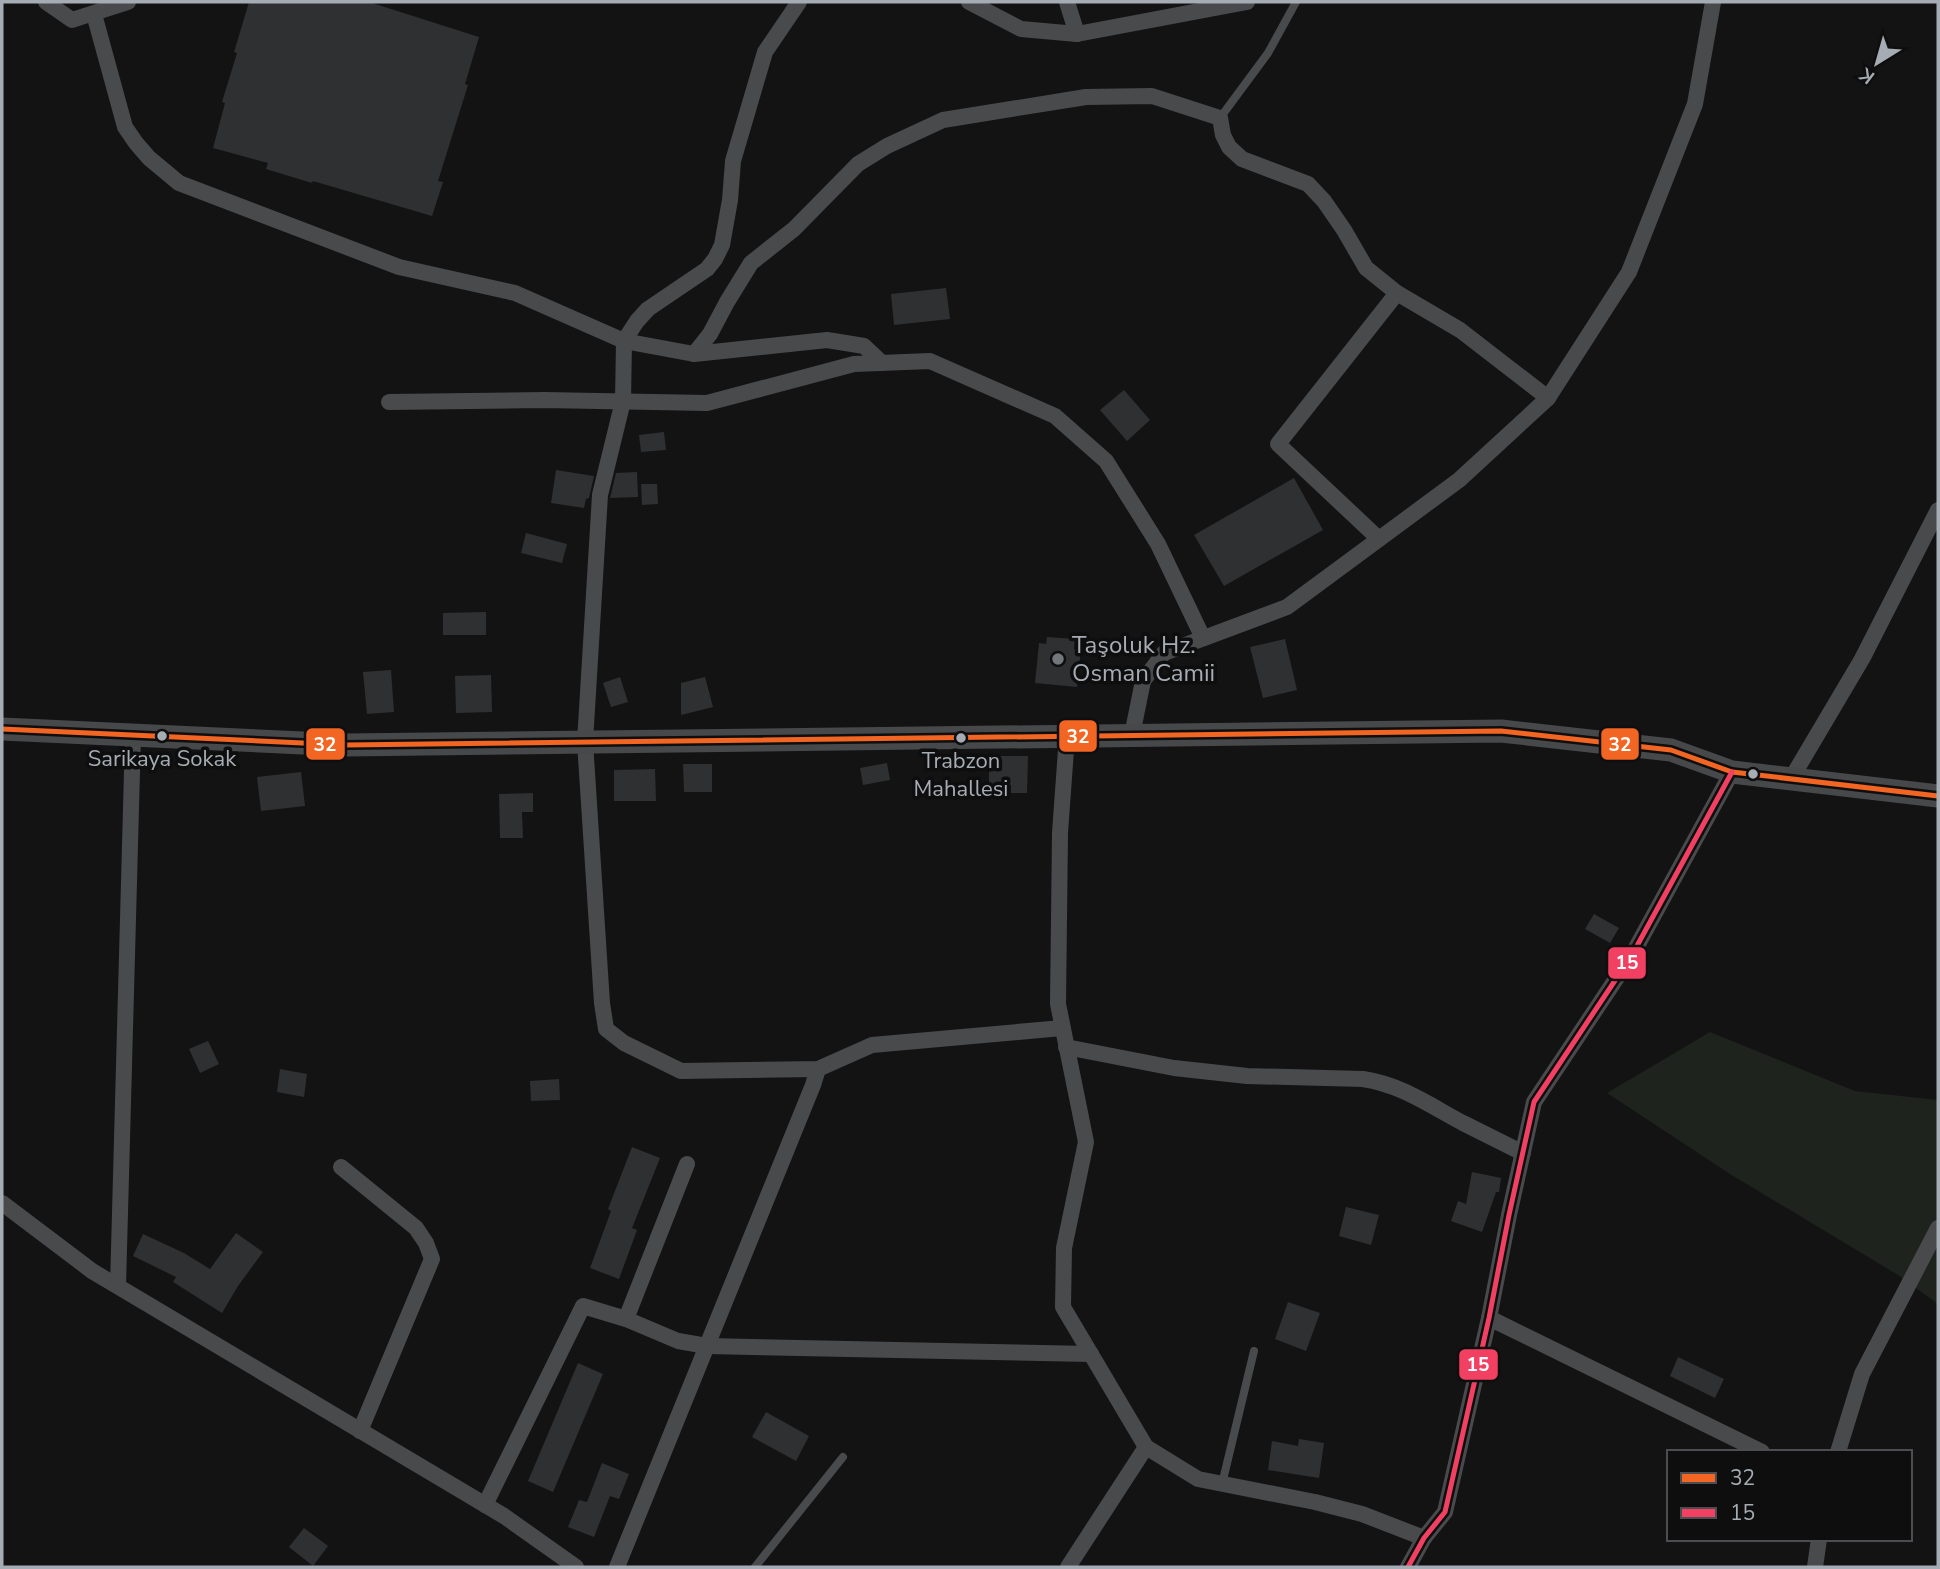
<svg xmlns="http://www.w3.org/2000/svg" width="1940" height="1569" font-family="'Nunito Sans',sans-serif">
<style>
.green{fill:#1e231e}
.building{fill:#2f3031}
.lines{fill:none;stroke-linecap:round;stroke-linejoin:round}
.lane{stroke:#484a4c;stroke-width:8}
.street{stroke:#484a4c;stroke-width:16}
.secondary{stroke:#47484a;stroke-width:23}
.bus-1-casing{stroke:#0e0e0f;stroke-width:10}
.bus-2-casing{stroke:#0e0e0f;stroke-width:10}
.bus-1{stroke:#f26522;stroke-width:5}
.bus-2{stroke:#f24062;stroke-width:5}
.poi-dot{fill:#73767b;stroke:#0e0e0f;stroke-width:2.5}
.bus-dot{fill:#a6acb3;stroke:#0e0e0f;stroke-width:2.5}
.labels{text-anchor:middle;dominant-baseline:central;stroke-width:7;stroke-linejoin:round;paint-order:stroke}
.bus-label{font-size:22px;fill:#a6acb3;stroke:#0e0e0f}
.poi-label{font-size:24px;fill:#a6acb3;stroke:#0e0e0f;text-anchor:start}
.line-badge{stroke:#0e0e0f;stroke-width:2.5}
.badge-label{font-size:19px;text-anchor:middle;font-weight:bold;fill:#fff}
</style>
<rect width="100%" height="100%" fill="#131314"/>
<path class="green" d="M1710,1032L1855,1091L1938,1100V1304L1898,1275L1730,1174L1607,1093Z"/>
<g class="building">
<path d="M249,2H369L479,37L465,84L468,85L438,181L443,182L432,216L313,181L312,183L266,169L268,163L213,148L225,103L222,102L237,53L234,52Z"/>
<path d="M946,288L950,319L894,325L891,294Z"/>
<path d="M1124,390L1150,420L1127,441L1100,410Z"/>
<path d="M664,432L666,450L641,452L639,435Z"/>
<path d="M556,470L594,476L589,498L586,499L584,508L551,503Z"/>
<path d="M637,472L638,497L610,498L616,473Z"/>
<path d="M1294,478L1323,530L1224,586L1194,535Z"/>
<path d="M641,484H657L658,504L642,505Z"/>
<path d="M526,533L567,544L562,563L521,553Z"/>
<path d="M486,612V635H443V613Z"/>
<path d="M1047,637L1075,639L1074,649H1081L1077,687L1035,683L1039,643L1046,644Z"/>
<path d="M1285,639L1297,690L1263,698L1250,647Z"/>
<path d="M391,670L394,712L367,714L363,672Z"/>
<path d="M491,675L492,712L456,713L455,676Z"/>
<path d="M620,677L628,702L611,707L603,683Z"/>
<path d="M705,677L713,707L681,715V683Z"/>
<path d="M989,756H1028L1027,793H1011V785L989,784Z"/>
<path d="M887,763L890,780L863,785L860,768Z"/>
<path d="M683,764H712V792H684Z"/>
<path d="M655,769L656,801H614V770Z"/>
<path d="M301,772L305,806L261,811L257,777Z"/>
<path d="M533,793V812H522L523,838H500L499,794Z"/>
<path d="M1594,914L1619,928L1610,943L1585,929Z"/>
<path d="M208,1041L219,1064L200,1073L189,1049Z"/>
<path d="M280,1069L307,1074L304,1097L277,1092Z"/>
<path d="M559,1079L560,1100L531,1101L530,1081Z"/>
<path d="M632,1147L660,1158L632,1228L637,1230L619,1279L590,1268L611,1211L608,1209Z"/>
<path d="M1472,1172L1501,1178L1499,1192H1496L1482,1232L1451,1221L1458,1201L1466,1204Z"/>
<path d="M1346,1207L1379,1215L1371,1245L1339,1236Z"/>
<path d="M236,1233L263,1252L238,1286L222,1313L173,1282L176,1277L133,1256L143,1234L184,1253L210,1269Z"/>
<path d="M1288,1302L1320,1313L1306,1351L1275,1339Z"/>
<path d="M1678,1357L1724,1379L1715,1398L1670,1376Z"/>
<path d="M578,1363L603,1374L553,1492L528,1481Z"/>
<path d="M766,1412L809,1436L796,1461L752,1437Z"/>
<path d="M1299,1439L1324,1443L1319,1478L1268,1470L1272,1441L1298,1446Z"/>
<path d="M602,1463L629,1474L619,1499L610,1496L594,1537L568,1527L579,1500L587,1502Z"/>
<path d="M304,1528L328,1546L313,1566L289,1547Z"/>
</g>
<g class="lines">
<g class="lane">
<path d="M1220,118L1268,53L1296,2"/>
<path d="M1222,1484L1254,1351"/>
<path d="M755,1567L843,1457"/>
</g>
<g class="street">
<path d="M46,2L72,20L128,2"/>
<path d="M799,2L765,52L733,161L730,200L722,245L715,259L707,269L648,309L637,321L624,341L623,401L600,495L585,742L602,1003L606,1029L624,1043L681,1071L818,1069L872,1045L1062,1028"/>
<path d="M969,2L1021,29L1077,34L1247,2"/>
<path d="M1067,2L1077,34"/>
<path d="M94,14L125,127L136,143L149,158L179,183L399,267L515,293L624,341L694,354L827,340L864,346L882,363"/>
<path d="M694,354L710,334L727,302L751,263L794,229L858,164L887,146L943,120L1086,97L1152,96L1220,118L1223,135L1229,147L1242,159L1308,184L1324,201L1344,230L1366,268L1397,293L1460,330L1548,398"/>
<path d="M389,402L544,400L707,403L854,364L930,361L1055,416L1106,461L1158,544L1203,638"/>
<path d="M1379,539L1278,444L1397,293"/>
<path d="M1132,735L1143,681L1164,653L1287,607L1459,480L1548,398L1629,272L1695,104L1713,2"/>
<path d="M1067,736L1060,833L1058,1004L1086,1142L1064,1248L1063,1307L1146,1447L1198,1479L1315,1502L1362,1514L1424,1538"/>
<path d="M1791,779L1862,659L1938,510"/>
<path d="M1066,1047L1174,1068L1247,1076L1363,1079C1402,1085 1429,1105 1463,1123C1483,1133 1503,1143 1523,1153"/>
<path d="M341,1167L416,1228L426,1243L432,1259L360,1431"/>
<path d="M2,1203L92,1271L504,1516L576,1567"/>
<path d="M118,1286L133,735"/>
<path d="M1489,1318L1762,1452"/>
<path d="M626,1319L678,1341L707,1346L1091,1354"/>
<path d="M1838,1452L1862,1374L1938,1228"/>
<path d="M485,1505L583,1306L626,1319L687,1164"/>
<path d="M617,1567L813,1085L818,1069"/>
<path d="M1068,1567L1146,1447"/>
<path d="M1408,1567L1424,1538L1445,1512L1489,1318L1509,1215L1534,1102L1632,955L1732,772"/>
<path d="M1815,1567L1819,1539"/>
</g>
<path class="secondary" d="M2,729L346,745L1501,731L1671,750L1732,772L1938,796"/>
<defs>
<path id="bus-1" d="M2,729L346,745L1501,731L1671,750L1732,772L1938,796"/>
<path id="bus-2" d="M1408,1567L1424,1538L1445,1512L1489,1318L1509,1215L1534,1102L1632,955L1732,772"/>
</defs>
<use href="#bus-1" class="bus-1-casing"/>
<use href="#bus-2" class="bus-2-casing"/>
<use href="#bus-1" class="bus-1"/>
<use href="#bus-2" class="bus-2"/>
</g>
<circle class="poi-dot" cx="1058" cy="659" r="7"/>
<g class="bus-dot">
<circle cx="162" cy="736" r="6"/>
<circle cx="961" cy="738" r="6"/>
<circle cx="1753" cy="774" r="6"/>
</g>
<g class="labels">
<g class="bus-label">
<text x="162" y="759">Sarikaya Sokak</text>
<text x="961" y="761">Trabzon<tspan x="961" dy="28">Mahallesi</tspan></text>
</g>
<g class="poi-label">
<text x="1072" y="645">Taşoluk Hz.<tspan x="1072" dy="28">Osman Camii</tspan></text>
</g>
</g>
<g class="line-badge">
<rect x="1058" y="719" width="40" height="34" rx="7" fill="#f26522"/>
<rect x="305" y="727" width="41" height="34" rx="7" fill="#f26522"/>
<rect x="1600" y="727" width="40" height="34" rx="7" fill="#f26522"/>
<rect x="1607" y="946" width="40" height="34" rx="7" fill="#f24062"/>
<rect x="1458" y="1348" width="41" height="33" rx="7" fill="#f24062"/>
</g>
<g class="badge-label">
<text x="1078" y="743">32</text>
<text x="325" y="751">32</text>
<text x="1620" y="751">32</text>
<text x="1627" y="969">15</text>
<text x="1478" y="1371">15</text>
</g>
<rect width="1940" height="1569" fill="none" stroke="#a6acb3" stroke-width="7"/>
<rect x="1667" y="1450" width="245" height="91" fill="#0e0e0f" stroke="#4b4d51" stroke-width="2"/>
<rect x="1681" y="1473" width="35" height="10" fill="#f26522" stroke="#4b4d51" stroke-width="2"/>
<text x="1730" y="1485" font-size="21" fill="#a6acb3">32</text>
<rect x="1681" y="1508" width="35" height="10" fill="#f24062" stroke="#4b4d51" stroke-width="2"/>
<text x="1730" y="1520" font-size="21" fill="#a6acb3">15</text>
<g transform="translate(1877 63) rotate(217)" stroke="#0e0e0f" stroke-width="5" paint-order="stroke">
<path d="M0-5L12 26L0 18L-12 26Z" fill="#a6acb3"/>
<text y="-10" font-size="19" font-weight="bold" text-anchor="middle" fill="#a6acb3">K</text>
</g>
</svg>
